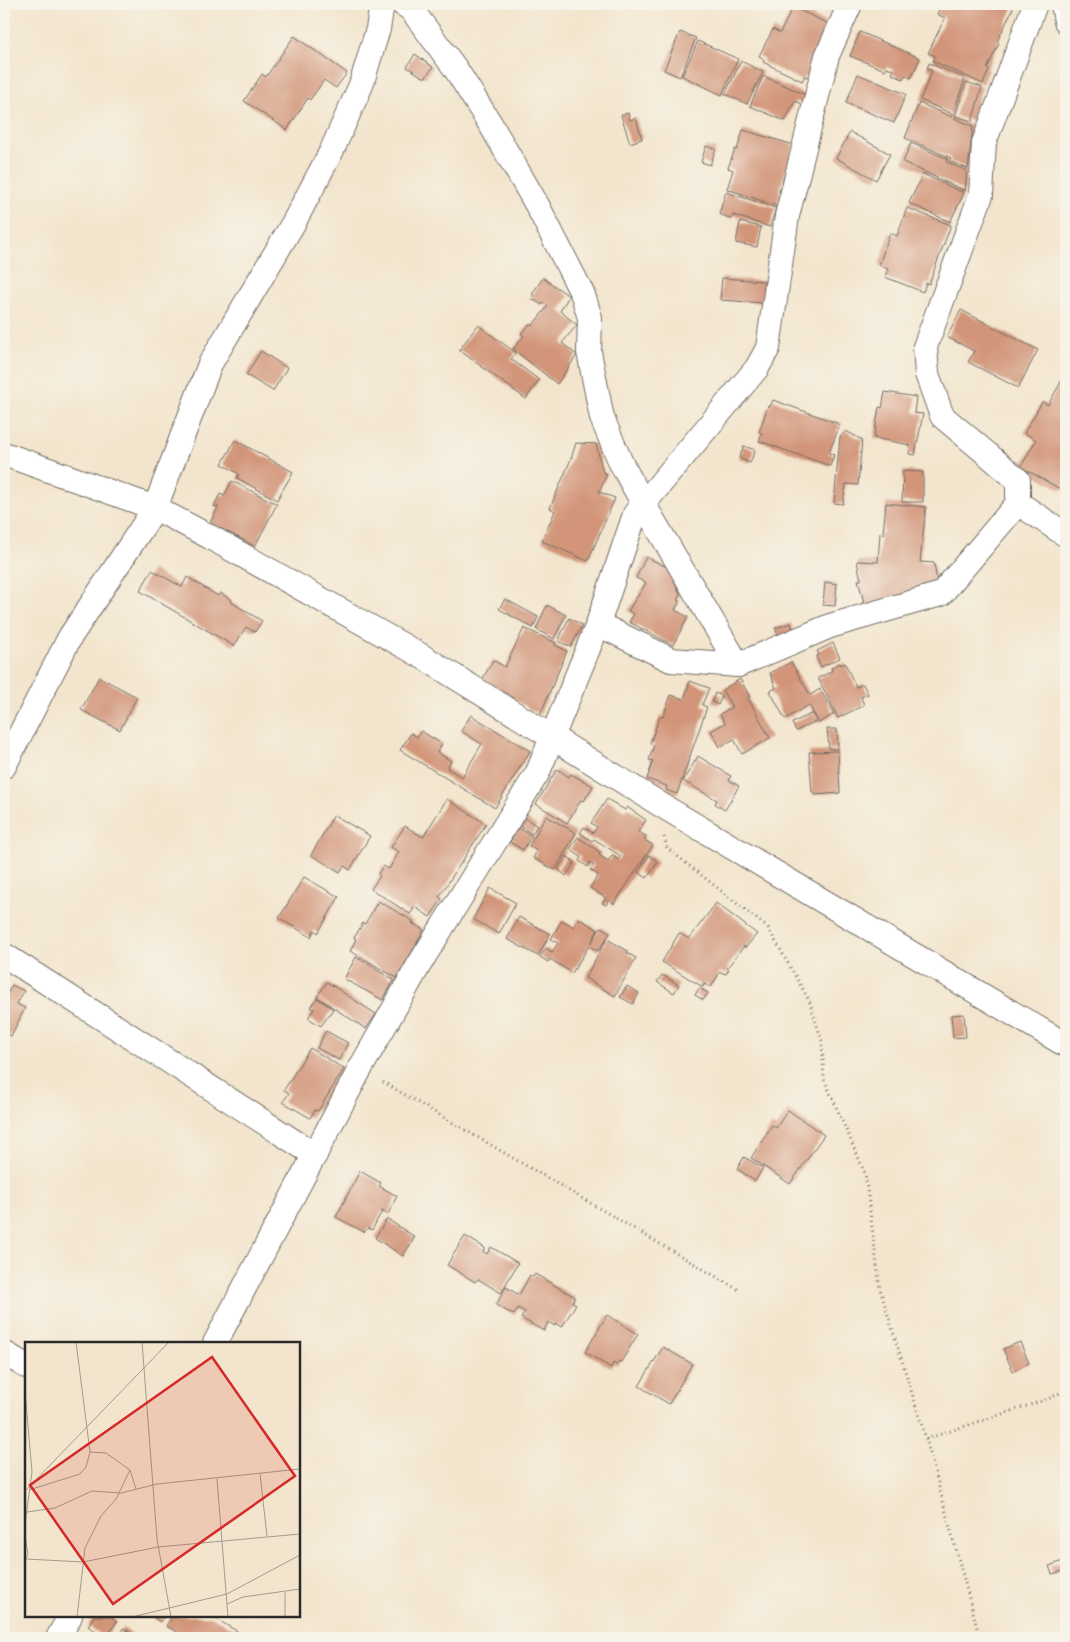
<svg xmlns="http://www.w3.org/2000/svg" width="1070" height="1642" font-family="'IM FELL DW Pica',serif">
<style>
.building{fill:#d29579}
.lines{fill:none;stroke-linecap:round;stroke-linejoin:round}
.minor-casing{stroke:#716c64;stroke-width:26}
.path{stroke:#716c64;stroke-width:3;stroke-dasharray:1 4;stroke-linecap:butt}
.minor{stroke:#fff;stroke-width:24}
.inset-road{fill:none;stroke:#a39b8c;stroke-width:1}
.view{fill:#d62828;fill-opacity:0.15;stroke:#d62828;stroke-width:2.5}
.inset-edge{fill:none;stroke:#2b2b2b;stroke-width:2.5}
</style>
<rect width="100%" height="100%" fill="#f7f3e8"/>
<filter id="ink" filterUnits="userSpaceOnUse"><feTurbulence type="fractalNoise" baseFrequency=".02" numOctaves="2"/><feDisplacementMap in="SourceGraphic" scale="10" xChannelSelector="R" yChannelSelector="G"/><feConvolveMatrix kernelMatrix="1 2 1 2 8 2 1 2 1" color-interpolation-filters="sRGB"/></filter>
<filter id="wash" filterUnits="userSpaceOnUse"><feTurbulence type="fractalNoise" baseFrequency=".0096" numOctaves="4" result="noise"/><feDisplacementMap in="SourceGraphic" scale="20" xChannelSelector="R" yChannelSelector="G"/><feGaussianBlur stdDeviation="1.12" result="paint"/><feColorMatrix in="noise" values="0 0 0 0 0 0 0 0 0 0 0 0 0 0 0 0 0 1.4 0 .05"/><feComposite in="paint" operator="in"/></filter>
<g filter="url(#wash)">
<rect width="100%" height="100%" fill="#f3e5cd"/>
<g id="blocks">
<g class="building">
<path d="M942,4H1015L997,42L999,43L987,69L989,70L983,84L933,61L935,56L928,53L945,18L937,14Z"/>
<path d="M793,7L833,26L815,80L805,76L802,81L763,62L764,59L759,56L773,29L780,33Z"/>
<path d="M680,32L696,38L680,77L664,70Z"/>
<path d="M860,32L920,58L911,78L905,75L903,79L892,74L894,70L887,67L885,70L850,56Z"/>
<path d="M294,36L347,73L336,88L324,80L310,100L308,98L287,130L244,101L262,74L266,77Z"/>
<path d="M698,41L738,59L722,95L682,76Z"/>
<path d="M415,54L433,67L426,77H423L407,67Z"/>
<path d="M741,61L763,72L747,104L725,94Z"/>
<path d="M929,63L965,78L953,114L920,100L932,71L927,69Z"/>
<path d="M858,74L906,94L894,123L846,103Z"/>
<path d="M763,76L811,97L807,106L795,101L785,121L750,106Z"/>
<path d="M966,82L982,87L972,121L955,116Z"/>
<path d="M919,103L973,126L968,169L949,161L951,158L905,138Z"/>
<path d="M628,113L630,120L636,118L642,139L630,143L621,115Z"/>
<path d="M743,130L794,145L779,192L781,193L777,206L727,189L733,170L728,168L735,149L737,150Z"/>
<path d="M850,132L890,154L876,180L836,158Z"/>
<path d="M911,143L948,159L946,162L967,171L965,191L903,162Z"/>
<path d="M706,146L716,149L710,165L701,162Z"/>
<path d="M923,174L964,193L950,222L909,203Z"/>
<path d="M726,192L776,208L770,227L733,215L732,219L719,214Z"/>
<path d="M907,208L951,225L929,284L926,283L923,292L885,277L888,269L879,265L890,233L897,236Z"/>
<path d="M740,222L761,227L757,247L736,243Z"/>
<path d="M543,278L569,296L560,311L577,325L562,343L577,355L557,384L513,349L524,336L521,334L530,324L532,326L548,306L543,303L542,305L532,299L534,295L532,294Z"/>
<path d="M722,278L764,281L763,303L720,300Z"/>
<path d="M961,310L1038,350L1018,388L968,362L974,351L947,337Z"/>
<path d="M478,325L516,353L511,359L539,380L526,399L459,350Z"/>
<path d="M261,351L287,368L273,391L246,375Z"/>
<path d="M1066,373V482L1062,490L1021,467L1036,440L1024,433L1042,402L1048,405Z"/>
<path d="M885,392L916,397L914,413L923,414L915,455L909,454L910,445L874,438L879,407L882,408Z"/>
<path d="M773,400L840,424L829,453L834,455L830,466L759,441L762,433L759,432L768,406L770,407Z"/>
<path d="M846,431L862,440L858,485L846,484L843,504L834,503L840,437Z"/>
<path d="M235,440L293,472L277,500L237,478L239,474L222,464Z"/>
<path d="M576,443L596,444L603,472L607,474L599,492L615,498L588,561L542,541L555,511L550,508L571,459Z"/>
<path d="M744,446L755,450L750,463L739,458Z"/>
<path d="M903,471L923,472V502H902Z"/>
<path d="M232,481L277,504L255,546L210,523L218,507L214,506L220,494L224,496Z"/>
<path d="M886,503L926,507L920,562L934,563L938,588L865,606L858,580H861L857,561L878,562L880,533L883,534Z"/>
<path d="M646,557L669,568L680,594L677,600L680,601L675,610L688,617L673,645L629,622L634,614L628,611L646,583L636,578Z"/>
<path d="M152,570L182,587L187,577L218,596L220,593L232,600L231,602L262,621L255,632L246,627L234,646L140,591Z"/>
<path d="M825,582L837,584L835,606L823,605Z"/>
<path d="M505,599L538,617L533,628L499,609Z"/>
<path d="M547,605L566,615L554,639L536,629Z"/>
<path d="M569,618L582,625L571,647L558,641Z"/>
<path d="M791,623L794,632L779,637L775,628Z"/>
<path d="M524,628L556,643L555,645L567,651L540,715L482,680L493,660L505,667Z"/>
<path d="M833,643L840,658L821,667L816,657L819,655L817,651Z"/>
<path d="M791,662L810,695L820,689L834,714L819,723L809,705L785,719L770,691L776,688L770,673Z"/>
<path d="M840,663L841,665L845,663L856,687L863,684L868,694L861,697L864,705L838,718L818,678L832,671L831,668Z"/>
<path d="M99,677L137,697L120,730L81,710Z"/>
<path d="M740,679L750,697L748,698L770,738L742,754L734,739L720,747L711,731L725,723L720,714L732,707L722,690Z"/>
<path d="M690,681L709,688L702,705L707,707L677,794L666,790L667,786L647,779L653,761L649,760L654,745L650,743L660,716L663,717L671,695L684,699Z"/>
<path d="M715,693L722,696L718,705L712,702Z"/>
<path d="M813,713L817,721L796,731L792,723Z"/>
<path d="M471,715L530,751L495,808L400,750L411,733L417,737L421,731L442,744L437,752L451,761L447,768L462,777L482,744L461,731Z"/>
<path d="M827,729H837L838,749H829Z"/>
<path d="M838,751L840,793L814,795L815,792H812L809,752Z"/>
<path d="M698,756L731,776L729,780L739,786L725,810L715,804L717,800L683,781Z"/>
<path d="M557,769L569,777L571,774L593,786L584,801L581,800L567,823L536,804Z"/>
<path d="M447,799L486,824L439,897L442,899L430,917L415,907L410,914L371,889L380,876L378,874L383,866L389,869L399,852L391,847L405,826L423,837Z"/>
<path d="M607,799L625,810L627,807L646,820L638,832L646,836L644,840L653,845L614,904L609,900L606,905L602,903L606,898L590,888L598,875L590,870L594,865L590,862L588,867L579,861L581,857L570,849L578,837L601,853L599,855L608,861L612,855L618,860L621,856L594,839L592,841L580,833L584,827L593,833L597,827L591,823Z"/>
<path d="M334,815L370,836L350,870L344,866L340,872L311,855Z"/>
<path d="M546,816L576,833L555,870L533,858L537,851L529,846Z"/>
<path d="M525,818L537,826L532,834L520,826Z"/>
<path d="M519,828L532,836L523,850L510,842Z"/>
<path d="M649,855L658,862L647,878L638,872Z"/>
<path d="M566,856L575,862L566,876L558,869Z"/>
<path d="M304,877L339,897L318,933L314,930L311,937L279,918Z"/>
<path d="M490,888L516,903L499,934L473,919Z"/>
<path d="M378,901L413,921L412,923L424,930L397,978L350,951L356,939L354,938L363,923L365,924Z"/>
<path d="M716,903L757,934L745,948L744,946L727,968L729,969L726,974L720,972L711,987L704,984L703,987L662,962L679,933L689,939Z"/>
<path d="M519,917L550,934L538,956L507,939Z"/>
<path d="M579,918L598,930L591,943L601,927L610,933L598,951L589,946L572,973L550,959L548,962L540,957L546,948L552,952L558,943L551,939L562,920L574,927Z"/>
<path d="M607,939L628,951L627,953L636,958L615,996L585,978Z"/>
<path d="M356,957L394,980L383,1000L344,979Z"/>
<path d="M662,975L679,985L674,993L657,982Z"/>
<path d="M327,982L376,1014L366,1029L317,997Z"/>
<path d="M12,985L24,991L17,1004L25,1008L11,1036L4,1033V1000Z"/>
<path d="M627,986L639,993L633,1004L620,997Z"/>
<path d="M699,988L708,993L703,1000L695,995Z"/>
<path d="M317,998L333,1009L321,1026L308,1018L314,1009L311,1007Z"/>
<path d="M964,1014L966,1037L953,1038L951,1015Z"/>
<path d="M326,1031L348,1043L339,1060L317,1048Z"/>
<path d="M310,1048L344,1069L318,1111L315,1110L310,1118L283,1102L289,1093L284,1090Z"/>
<path d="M788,1110L824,1135L790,1184L751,1158L772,1125L776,1128Z"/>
<path d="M744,1157L763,1168L755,1181L737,1169Z"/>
<path d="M360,1171L381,1183L379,1186L397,1196L388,1214L382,1211L372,1230L368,1228L364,1232L336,1217Z"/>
<path d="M387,1219L415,1237L403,1256L375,1238Z"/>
<path d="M465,1236L485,1248L483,1252L487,1254L491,1247L518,1263L501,1293L478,1279L475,1282L447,1265Z"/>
<path d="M535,1274L575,1297L572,1302L576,1304L562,1327L556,1324L555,1326L548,1322L544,1331L521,1318L525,1312L518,1308L514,1315L496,1305L506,1287L519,1295L530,1275L533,1277Z"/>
<path d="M607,1315L638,1334L621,1362L619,1361L617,1365L613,1363L611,1368L585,1352Z"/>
<path d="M1020,1342L1029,1363L1013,1371L1003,1349Z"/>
<path d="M663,1347L692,1364L669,1404L639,1386Z"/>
<path d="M1066,1560V1570L1052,1574L1049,1566Z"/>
<path d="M94,1616H110L117,1621L106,1638L88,1626Z"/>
<path d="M151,1616H164L160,1622Z"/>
<path d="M172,1616H211L247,1637L246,1638H189L166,1626Z"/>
<path d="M123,1628L140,1638H118Z"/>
</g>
</g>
</g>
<g filter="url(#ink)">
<use href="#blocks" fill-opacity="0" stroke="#716c64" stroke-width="1"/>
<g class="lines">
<defs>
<g id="minor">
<path d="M403,4L411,9L455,68L491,125L537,205L583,295L590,318L589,352L602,418L621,463L643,503L738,665"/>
<path d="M1063,4L1066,21"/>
<path d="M4,454L155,508L210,537L420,655L666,808L1066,1045"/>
<path d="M1018,503V480L942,416L927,374L925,347L981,195L984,143L1035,4"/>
<path d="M598,624L671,660L738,665L830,626L941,594L1018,503L1066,535"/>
<path d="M4,766L70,637L155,508L210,364L294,222L332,150L361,85L378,29L382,4"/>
<path d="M4,955L315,1155"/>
<path d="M215,1343L360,1069L420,963L538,772L598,624L635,514L757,368L768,348L787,216L827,56L850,4"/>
<path d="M4,1353L26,1366"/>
<path d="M58,1638L70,1616"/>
</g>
</defs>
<use href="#minor" class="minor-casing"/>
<g class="path">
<path d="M664,837L667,848L768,928L809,1000L822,1041L824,1079L865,1173L880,1289L926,1439L980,1638"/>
<path d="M383,1082L739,1290"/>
<path d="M926,1439L1048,1399L1066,1390"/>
</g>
<use href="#minor" class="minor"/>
</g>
</g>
<g transform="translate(25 1342)">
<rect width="275" height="275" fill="#f3e5cd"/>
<path class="inset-road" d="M51,0L65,110L81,111L105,128L111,147M117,0L132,197L146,275M0,49L7,130L0,182M235,132L242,194M192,137L203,275M4,148L55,132L61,125L65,110M0,149L144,0M2,170L30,166L67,149L96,151L132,142L275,127M0,194L3,212L0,218M1,217L58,220L133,205L275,192M202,262L218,255L275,247M52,275L60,206L76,174L91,157L105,128M107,275L202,252L275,213M260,275V250"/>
<path class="view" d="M187,15L270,134L88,262L5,143Z"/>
<rect width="275" height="275" class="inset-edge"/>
</g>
<rect width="1070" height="1642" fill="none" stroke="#f7f3e8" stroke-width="20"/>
</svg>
